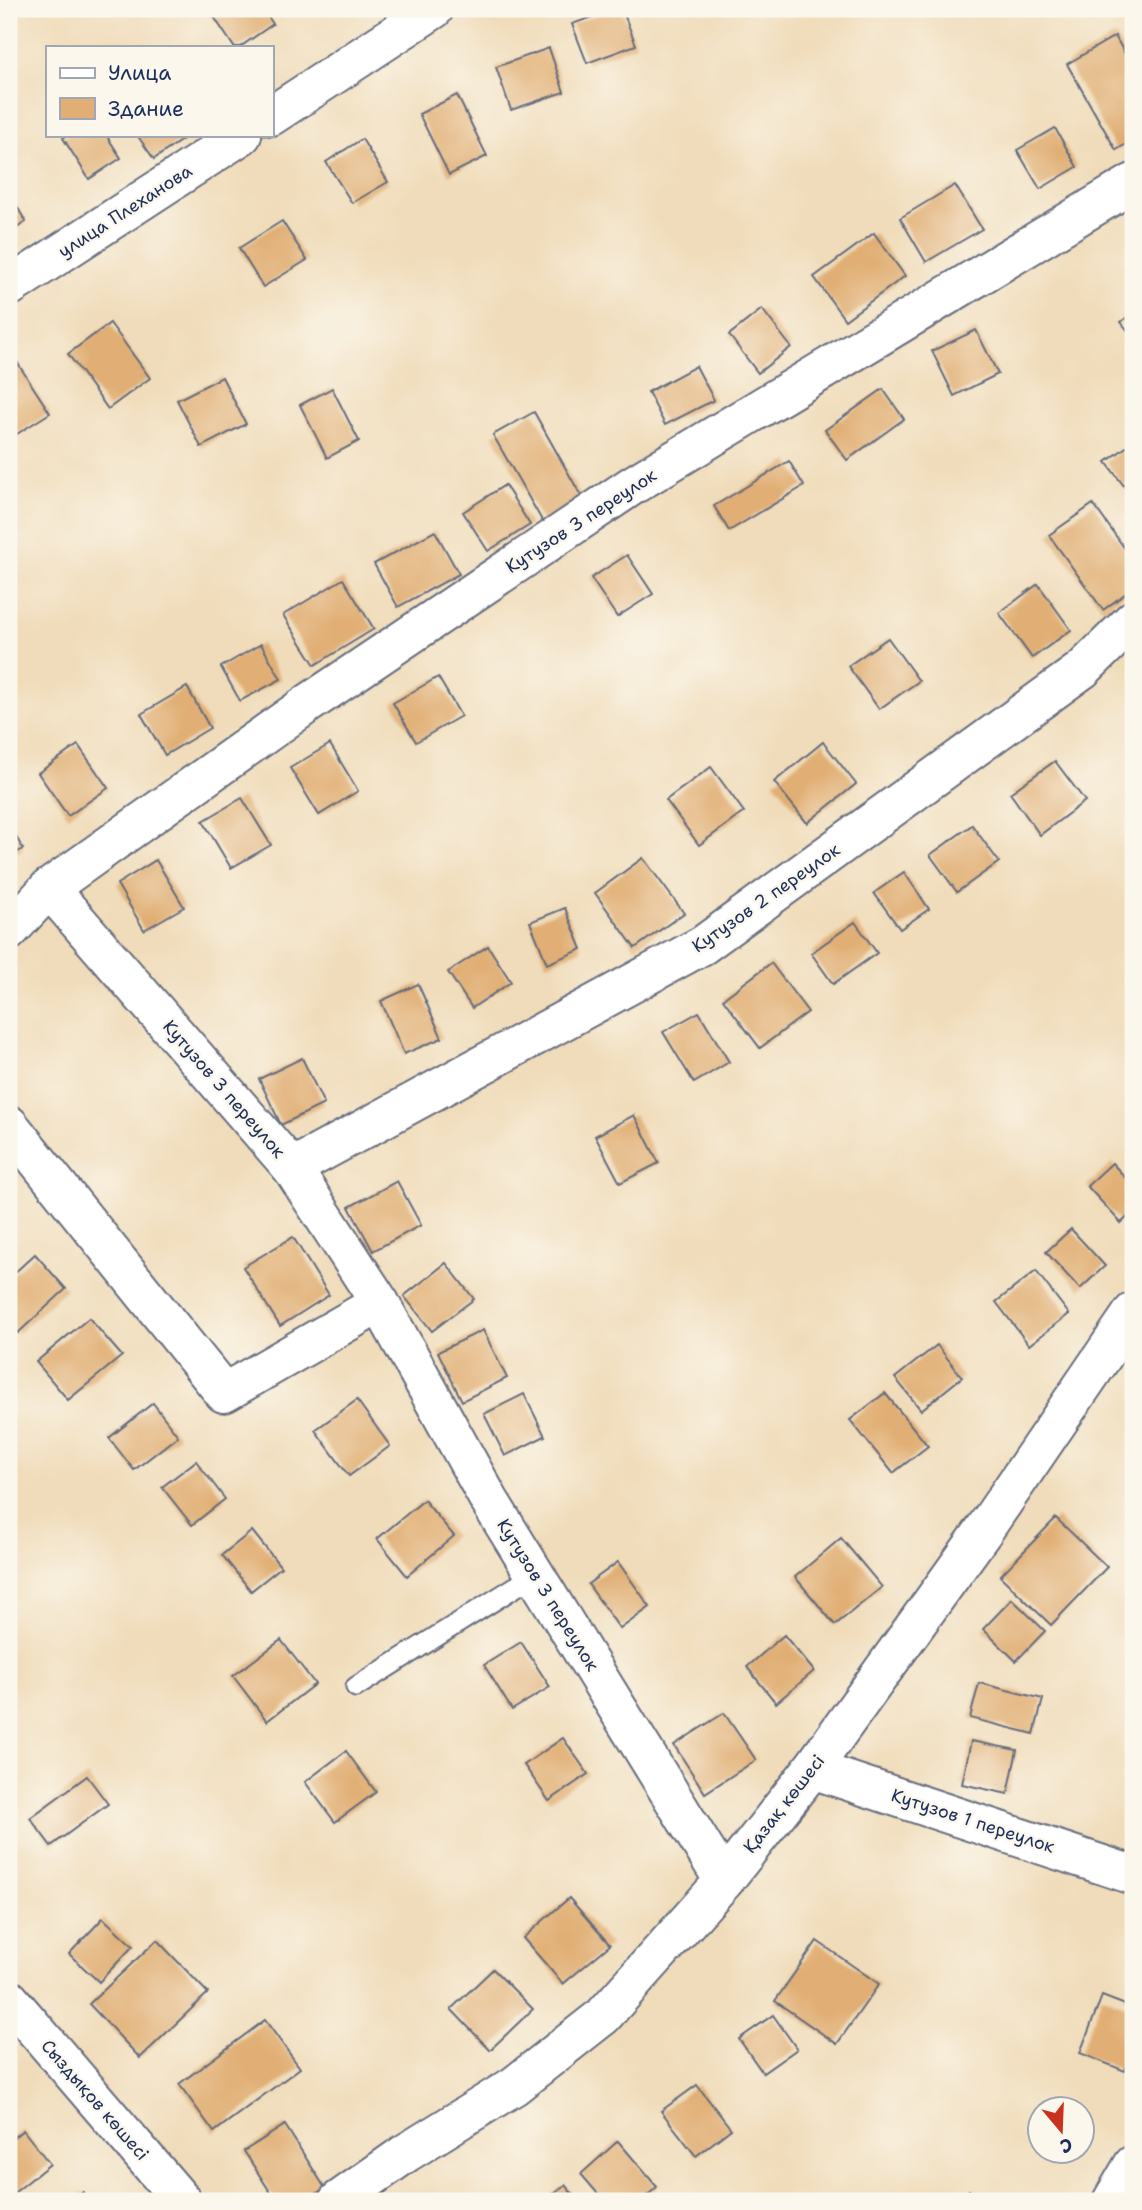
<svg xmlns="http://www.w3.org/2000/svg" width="1142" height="2210" font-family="'Shantell Sans',sans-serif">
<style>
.building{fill:#e1af75}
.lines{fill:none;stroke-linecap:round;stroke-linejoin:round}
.service-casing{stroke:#666c7e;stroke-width:23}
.minor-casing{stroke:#666c7e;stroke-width:42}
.service{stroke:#fff;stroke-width:19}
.minor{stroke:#fff;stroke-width:38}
.labels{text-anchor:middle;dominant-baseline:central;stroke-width:5;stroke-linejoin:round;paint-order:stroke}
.street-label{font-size:18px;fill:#1b2f5e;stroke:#fbf7ec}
</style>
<rect width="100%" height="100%" fill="#fbf7ec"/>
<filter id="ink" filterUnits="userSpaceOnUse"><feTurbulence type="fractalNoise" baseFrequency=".0143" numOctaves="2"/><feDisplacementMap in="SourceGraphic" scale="14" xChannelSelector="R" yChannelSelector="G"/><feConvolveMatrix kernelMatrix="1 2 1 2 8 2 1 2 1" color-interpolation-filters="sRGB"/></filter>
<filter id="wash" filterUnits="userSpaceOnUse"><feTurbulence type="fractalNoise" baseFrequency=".00686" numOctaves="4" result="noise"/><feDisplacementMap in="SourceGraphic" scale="28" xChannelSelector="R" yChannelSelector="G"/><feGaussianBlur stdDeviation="1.57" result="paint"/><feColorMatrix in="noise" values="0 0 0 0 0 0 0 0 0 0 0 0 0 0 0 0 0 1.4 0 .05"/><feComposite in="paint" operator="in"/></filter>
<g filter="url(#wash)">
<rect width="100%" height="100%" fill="#f0dcba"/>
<g id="blocks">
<g class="building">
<path d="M214,9H263L273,24L240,47H234L210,11Z"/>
<path d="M615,9H622L636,45L587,63L572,24Z"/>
<path d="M1115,36L1133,68V140L1116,150L1067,64Z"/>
<path d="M549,48L564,92L511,110L496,67Z"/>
<path d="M457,95L487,156L449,175L419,114Z"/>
<path d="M1055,128L1077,167L1040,189L1017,150Z"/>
<path d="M68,135H106L121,158L89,179L63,138Z"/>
<path d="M137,135H189L154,159Z"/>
<path d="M362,139L388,182L352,203L326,162Z"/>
<path d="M955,185L982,229L926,262L900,218Z"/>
<path d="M9,193L26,222L9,233Z"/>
<path d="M282,221L307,260L263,287L239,248Z"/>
<path d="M874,233L905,276L845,320L814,277Z"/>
<path d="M762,309L791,347L758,373L729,335Z"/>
<path d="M1133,313V337L1121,322Z"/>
<path d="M110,323L150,378L108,409L68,354Z"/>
<path d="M976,330L998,374L954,396L932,351Z"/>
<path d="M13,356L50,413L9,439V359Z"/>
<path d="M696,366L714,400L665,425L648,392Z"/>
<path d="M222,377L246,424L201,447L177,400Z"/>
<path d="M332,388L359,441L327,458L300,405Z"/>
<path d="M883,389L904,419L847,460L825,430Z"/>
<path d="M534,412L584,501L544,524L493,435Z"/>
<path d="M1133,442V498L1106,462Z"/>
<path d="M789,461L804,486L729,531L714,506Z"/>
<path d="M505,485L530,525L488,551L463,512Z"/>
<path d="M1093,504L1133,560V588L1103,610L1049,535Z"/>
<path d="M435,531L459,574L398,607L374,564Z"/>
<path d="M627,555L653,594L617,617L591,578Z"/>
<path d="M343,579L374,629L315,665L283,615Z"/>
<path d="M1038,584L1071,630L1032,658L999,613Z"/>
<path d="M888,638L919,681L879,709L848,666Z"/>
<path d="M261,644L281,679L240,701L221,667Z"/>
<path d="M438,677L461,716L416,742L393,703Z"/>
<path d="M187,687L210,728L165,755L141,714Z"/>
<path d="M823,742L856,784L807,823L774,782Z"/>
<path d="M330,744L358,791L319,815L290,768Z"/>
<path d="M78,745L108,788L68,816L38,773Z"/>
<path d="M1055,761L1085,801L1040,835L1010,793Z"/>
<path d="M711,767L744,812L699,845L666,800Z"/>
<path d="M242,798L271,845L231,868L203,821Z"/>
<path d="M9,825L23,849L9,857Z"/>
<path d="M972,825L999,862L957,892L930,855Z"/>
<path d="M643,858L684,913L635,948L595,893Z"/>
<path d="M156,860L184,907L144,930L117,884Z"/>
<path d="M904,872L929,909L900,929L874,893Z"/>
<path d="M565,908L582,949L547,964L530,922Z"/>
<path d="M855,922L877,953L833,984L811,953Z"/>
<path d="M488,946L511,982L472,1008L448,972Z"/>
<path d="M771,963L808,1012L760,1048L723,999Z"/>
<path d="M418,984L442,1038L404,1054L381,1001Z"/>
<path d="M699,1012L729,1062L694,1083L663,1032Z"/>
<path d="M302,1058L324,1104L281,1125L259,1079Z"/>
<path d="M634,1115L659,1163L620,1183L595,1136Z"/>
<path d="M1112,1163L1133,1186V1212L1121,1223L1087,1186Z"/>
<path d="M397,1181L421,1225L373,1251L349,1207Z"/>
<path d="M1071,1229L1105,1266L1080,1289L1046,1252Z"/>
<path d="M293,1237L329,1295L280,1326L243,1267Z"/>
<path d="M35,1254L66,1289L18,1333L9,1322V1278Z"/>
<path d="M446,1263L474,1299L432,1331L404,1296Z"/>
<path d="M1036,1271L1069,1314L1029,1345L996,1302Z"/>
<path d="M89,1318L122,1356L68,1400L36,1362Z"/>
<path d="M483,1330L507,1378L462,1401L438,1352Z"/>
<path d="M937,1345L962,1377L921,1410L895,1378Z"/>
<path d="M885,1393L928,1446L893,1473L850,1420Z"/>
<path d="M524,1394L545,1436L505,1456L484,1414Z"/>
<path d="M357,1400L390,1446L349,1476L315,1430Z"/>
<path d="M153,1403L178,1436L134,1470L109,1438Z"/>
<path d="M196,1461L225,1499L192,1525L162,1487Z"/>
<path d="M424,1500L454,1536L407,1576L377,1539Z"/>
<path d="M1056,1518L1107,1567L1051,1625L1000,1576Z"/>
<path d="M252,1531L281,1567L251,1591L222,1555Z"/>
<path d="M841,1538L882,1587L835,1625L795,1577Z"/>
<path d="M618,1562L650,1607L620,1629L588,1584Z"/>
<path d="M1012,1599L1045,1631L1016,1661L983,1629Z"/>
<path d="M784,1635L814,1671L776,1703L747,1667Z"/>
<path d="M281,1640L315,1684L267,1721L233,1676Z"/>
<path d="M521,1642L550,1687L512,1710L484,1665Z"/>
<path d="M979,1683L1043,1699L1034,1734L970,1718Z"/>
<path d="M724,1713L756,1760L705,1793L674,1745Z"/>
<path d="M563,1738L588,1774L549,1801L524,1765Z"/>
<path d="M971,1741L1017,1750L1008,1794L962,1784Z"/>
<path d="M346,1751L376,1792L335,1822L305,1782Z"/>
<path d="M87,1776L108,1804L51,1846L30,1818Z"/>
<path d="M569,1898L610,1945L563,1984L523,1938Z"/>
<path d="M103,1918L133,1946L99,1982L69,1954Z"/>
<path d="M157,1940L208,1993L140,2058L89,2004Z"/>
<path d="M817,1941L879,1984L837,2044L775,2001Z"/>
<path d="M493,1969L533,2009L490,2050L451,2009Z"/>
<path d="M1102,1996L1133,2008V2052L1125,2071L1080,2053Z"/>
<path d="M773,2015L797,2049L763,2073L739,2039Z"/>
<path d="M265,2020L300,2068L214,2132L179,2084Z"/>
<path d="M697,2085L731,2129L696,2156L661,2111Z"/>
<path d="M285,2125L325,2188L304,2201H276L244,2151Z"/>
<path d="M23,2130L50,2164L9,2197V2141Z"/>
<path d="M618,2141L657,2187L641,2201H604L581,2174Z"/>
<path d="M565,2185L578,2201H543Z"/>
<path d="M969,2190L986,2201H961Z"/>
<path d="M83,2192L90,2201H72Z"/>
</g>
</g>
</g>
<g filter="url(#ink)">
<use href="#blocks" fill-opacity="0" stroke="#666c7e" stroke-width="2"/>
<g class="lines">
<defs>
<path id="service" d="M356,1687L536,1574"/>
<g id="minor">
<path d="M271,116L434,9"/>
<path d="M9,287L242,135"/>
<path d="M49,888L292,1168L380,1303L489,1500L724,1881"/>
<path d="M9,931L49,888L309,703L633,485L1133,183"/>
<path d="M9,1125L224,1393L380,1303"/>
<path d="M292,1168L703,945L1083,669L1133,620"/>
<path d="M812,1769L1133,1875"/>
<path d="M9,1999L182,2201"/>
<path d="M338,2201L406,2153L514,2086L603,2016L724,1881L812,1769L982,1533L1133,1312"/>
<path d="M1112,2201L1133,2165"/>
</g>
</defs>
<use href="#service" class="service-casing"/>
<use href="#minor" class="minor-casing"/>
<use href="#service" class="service"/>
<use href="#minor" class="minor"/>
</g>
</g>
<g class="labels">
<g class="street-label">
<text transform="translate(125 211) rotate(-33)">улица Плеханова</text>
<text transform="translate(581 521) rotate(-33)">Кутузов 3 переулок</text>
<text transform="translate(766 898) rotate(-35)">Кутузов 2 переулок</text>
<text transform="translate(224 1089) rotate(49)">Кутузов 3 переулок</text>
<text transform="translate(548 1595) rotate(58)">Кутузов 3 переулок</text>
<text transform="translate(784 1804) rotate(-52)">Қазақ көшесі</text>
<text transform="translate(973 1821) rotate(18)">Кутузов 1 переулок</text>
<text transform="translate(95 2100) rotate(49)">Сыздықов көшесі</text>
</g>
</g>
<rect width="1142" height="2210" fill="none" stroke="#fbf7ec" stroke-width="35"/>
<rect x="46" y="46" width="228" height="91" fill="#fbf7ec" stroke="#a1a7b3" stroke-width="2"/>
<rect x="60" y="68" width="35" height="10" fill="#ffffff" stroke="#a1a7b3" stroke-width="2"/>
<text x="108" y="80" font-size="21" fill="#1b2f5e">Улица</text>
<rect x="60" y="98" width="35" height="21" fill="#e1af75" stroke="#a1a7b3" stroke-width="2"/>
<text x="108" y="116" font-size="21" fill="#1b2f5e">Здание</text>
<g transform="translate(1061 2130) rotate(161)"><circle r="33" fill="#fbf7ec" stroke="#a1a7b3" stroke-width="2"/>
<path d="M0-5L12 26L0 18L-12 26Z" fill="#c8321e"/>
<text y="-10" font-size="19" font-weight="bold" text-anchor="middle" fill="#1b2f5e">С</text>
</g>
</svg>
